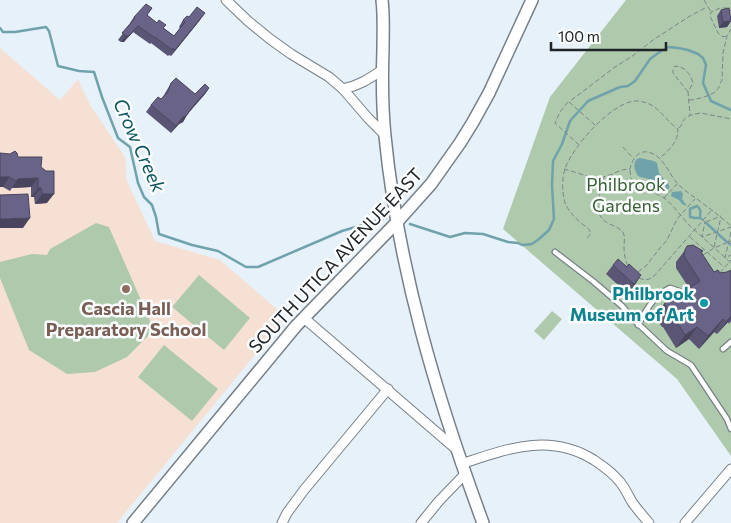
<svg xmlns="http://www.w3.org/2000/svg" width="731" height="523" font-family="Commissioner,sans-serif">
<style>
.education{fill:#f6e0d3}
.green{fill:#aec9ab}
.water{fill:#70a2ac}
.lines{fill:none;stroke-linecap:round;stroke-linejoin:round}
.stream{stroke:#70a2ac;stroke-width:2.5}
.service-casing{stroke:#778088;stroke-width:7}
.minor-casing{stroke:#778088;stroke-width:11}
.tertiary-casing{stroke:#778088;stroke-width:14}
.path{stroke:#7d858a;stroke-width:1;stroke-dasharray:5 2.5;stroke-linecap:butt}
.service{stroke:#fff;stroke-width:4.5}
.minor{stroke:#fff;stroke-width:9}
.tertiary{stroke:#fff;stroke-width:11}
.wall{fill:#5a5574}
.shaded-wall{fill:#4a455e}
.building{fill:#696387;stroke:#4a455e}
.education-dot{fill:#8d6e63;stroke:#fbfdfe;stroke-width:2}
.culture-dot{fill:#0f9aa8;stroke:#fbfdfe;stroke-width:2}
.labels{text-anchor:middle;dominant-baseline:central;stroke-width:5;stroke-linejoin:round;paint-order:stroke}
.park-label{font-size:18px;fill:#376133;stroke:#fbfdfe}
.street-label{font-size:18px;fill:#202427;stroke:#fbfdfe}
.culture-label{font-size:18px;font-weight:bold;fill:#0d838f;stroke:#fbfdfe;text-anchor:end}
.education-label{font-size:18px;font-weight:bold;fill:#785e54;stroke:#fbfdfe}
.water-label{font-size:19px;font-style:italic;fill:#0c5662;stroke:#fbfdfe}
</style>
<rect width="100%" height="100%" fill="#e6f1fa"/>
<path class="education" d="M0,48L60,100L78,79L90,105L125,157L127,181L155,241L220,260L286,317L117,523H0Z"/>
<g class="green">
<path d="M626,0H731V456L677,379L503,229L550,97Z"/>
<path d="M96,223L109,227L154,330L127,357L95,372L67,374L29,350L0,278V262L32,254L47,255L50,249Z"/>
<path d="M199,275L250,318L224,350L172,307Z"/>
<path d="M552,311L562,319L544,340L534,331Z"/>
<path d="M164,345L218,389L192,421L138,377Z"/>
</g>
<g class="water">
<path d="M640,158L654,161L657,163L659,173L669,185V189C659,190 658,184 651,180C647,178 642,178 638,176C635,171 632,164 637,159Z"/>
<path d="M681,191L683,194L682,199L687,206L682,204L679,200L671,196L672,192Z"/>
</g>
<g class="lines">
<g class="stream">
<path d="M0,28L3,32H15L46,27L49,31L58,66L79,71L94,72L102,97L118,138L130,147L138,183L144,197L152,205L156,217L159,234L192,245L218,251L246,267H258L342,231L386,218"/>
<path d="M700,218H695L690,217V209L697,206C702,210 700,213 700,218L702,219"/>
<path d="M706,223L715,231"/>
<path d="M410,224L450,237L465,233L483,234L508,242L518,243L522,245L532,244L539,239L549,230L554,219L552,185L553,161L562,144L570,121L588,101L620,87L628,86L635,81L650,59L661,51L669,47L678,48L688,50L698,54L703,58L706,65L703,83L711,101L731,110"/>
<path d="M717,233L727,242"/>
<path d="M729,243L731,245"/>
</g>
<defs>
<g id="service">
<path d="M555,252L594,282L622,306L633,319L667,351L691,365L727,419L731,429"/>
<path d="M638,325C647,309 653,296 670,288L679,291"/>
<path d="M723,349L731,342"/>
</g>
<g id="minor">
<path d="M226,0L248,21L270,39L291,54L329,77L343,89L368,118L385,135"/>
<path d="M343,89C358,86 369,79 382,70"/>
<path d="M304,318L456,449"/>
<path d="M461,464C507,449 549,432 594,460C603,466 613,473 620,482C625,488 628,495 632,502C637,509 643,516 649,523"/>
<path d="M282,523L287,513L304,490L388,389"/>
<path d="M421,523L439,501L465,474"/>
<path d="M685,523L731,469"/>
</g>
<g id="tertiary">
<path d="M382,0C384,16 383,33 383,49C382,78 382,107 385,136C398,269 437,398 483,523"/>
<path d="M133,523L296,326L397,222L431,184L460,143L473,122L489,93L532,0"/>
</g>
</defs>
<use href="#service" class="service-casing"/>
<use href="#minor" class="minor-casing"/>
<use href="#tertiary" class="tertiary-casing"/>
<g class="path">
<path d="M704,0L711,12"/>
<path d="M726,36L723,37L718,33L710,16L711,12L720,8H728L731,11"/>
<path d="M688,92L673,73V70L675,66C685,67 690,73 693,83L688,92L690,115"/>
<path d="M689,100C695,100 711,96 716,91C719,89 720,83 722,80L723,53L727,36L731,29"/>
<path d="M568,102L560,112L555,123L578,144"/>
<path d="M595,125L569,102L615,67L634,55L653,40L690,16L707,7"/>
<path d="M679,128C681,126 682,124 683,121C687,115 694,114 701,113L731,119"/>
<path d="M623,147L633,158"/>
<path d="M564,169C576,172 591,179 603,177C613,175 619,169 630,169C632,159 639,148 651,153C663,157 669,173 676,182C682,189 690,194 697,199C709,208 720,216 731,226"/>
<path d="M630,170L631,179L635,182L664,198L672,205L689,225L731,263"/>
<path d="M604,177C603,187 597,198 598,208C600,228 621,223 624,235C625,239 624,243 624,247C624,254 625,260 628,266"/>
<path d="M664,198L677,184"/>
<path d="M703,220L705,222L702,237L731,227"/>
<path d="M706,222L721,216"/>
<path d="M731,232L725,258L731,255"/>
<path d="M690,237L724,267"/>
<path d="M587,238C589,236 591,235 590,231C589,228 585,226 582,224C574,217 566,209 564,199C562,190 562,178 565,169C572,147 614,99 638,101C659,103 663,119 678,129C678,142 670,149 660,158"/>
<path d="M714,247L721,217"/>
<path d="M703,255L714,248L731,241"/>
<path d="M638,272L646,266L660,248L667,240L677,219L695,199"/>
<path d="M720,273L731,260"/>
<path d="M639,278C645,281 650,280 655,275L712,210"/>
</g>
<use href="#service" class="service"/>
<use href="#minor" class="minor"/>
<use href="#tertiary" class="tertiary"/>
</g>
<g class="wall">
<path d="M721,10L731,18V21L727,27L719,28L717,16Z"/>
<path d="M147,15L174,36L180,28L179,27L183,20L189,17L200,20L171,56L169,55L168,56L151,43L150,44L133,32L124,42H121L118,40L130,24V23L134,17Z"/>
<path d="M171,83L195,94L209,88L205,94L188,113L183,122L179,124L171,133L146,112L151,105L161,99L164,95Z"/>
<path d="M0,153L18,157L41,167L47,203L35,204L34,197H31V187L12,188L10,191L3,187H0Z"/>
<path d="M685,250L703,251L701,253L714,272L720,273L727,272L731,270V321L729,324L728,322L717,334L714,332L699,349L689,339L676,348L663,327H662L655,317L664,304L689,288L676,268V262Z"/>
<path d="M613,265L635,285L627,293L606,274Z"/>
</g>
<g class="shaded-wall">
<path d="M205,13L200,20L171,56L175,50Z"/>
<path d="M731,21L727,27L719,28L723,22Z"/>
<path d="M132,31L124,42H121L126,36Z"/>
<path d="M209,88L205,94L186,116L190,110Z"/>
<path d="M187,115L183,122L179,124L171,133L183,117Z"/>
<path d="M0,177H9L3,187H0Z"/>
<path d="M38,178L31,187L12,188L10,191L18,179Z"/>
<path d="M38,188H41L34,197H31Z"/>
<path d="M42,194H54L47,203L35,204Z"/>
<path d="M30,218L23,228H0V219Z"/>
<path d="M641,275L635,285L627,293Z"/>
<path d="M731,316V318L728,322L717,334Z"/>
<path d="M723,319L714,332L699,349L708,336Z"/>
<path d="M697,327L689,339L676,348L685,335Z"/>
</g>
<g class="building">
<path d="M146,4L152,8L147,15L157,23L159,20L166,25L163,28L174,36L185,22L183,20L187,16L189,17L197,7L205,13L175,50L173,48L172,50L155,37V38L138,26L129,36H126L122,33L135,18L134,17Z"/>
<path d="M729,8L731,21L723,22L721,10Z"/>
<path d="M176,78L195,94L205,84L209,88L190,110L187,115L183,117L176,126L151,105L158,97L161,99L168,92L171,83Z"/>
<path d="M15,151L17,153L18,157H42L41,167L46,171H54V194H42L41,188H38V178L18,179L16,181L9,177H0V153L10,154Z"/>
<path d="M28,194L30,218L0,219V195Z"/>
<path d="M693,245L703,251L701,252L714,272L718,270L720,273L727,272L731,270V316L726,322L723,319L708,336L697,327L685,335L672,314L671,315L664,304L683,290L684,291L700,281L684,256L685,250L687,246Z"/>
<path d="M618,259L627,267L629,264L641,275L634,284L613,265Z"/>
</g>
<circle class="education-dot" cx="126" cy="289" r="5"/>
<circle class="culture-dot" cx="704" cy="303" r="5"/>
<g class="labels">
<g class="park-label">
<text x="626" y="184">Philbrook<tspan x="626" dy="21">Gardens</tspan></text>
</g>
<g class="street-label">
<text transform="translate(335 260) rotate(-47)">SOUTH UTICA AVENUE EAST</text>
</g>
<g class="culture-label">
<text x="694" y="293">Philbrook<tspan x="694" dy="21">Museum of Art</tspan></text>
</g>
<g class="education-label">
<text x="126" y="308">Cascia Hall<tspan x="126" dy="21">Preparatory School</tspan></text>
</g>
<g class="water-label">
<text transform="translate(140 145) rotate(66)">Crow Creek</text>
</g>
</g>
<path d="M551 42v8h115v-8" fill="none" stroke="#202427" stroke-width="2.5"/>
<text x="558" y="42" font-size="15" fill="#202427" stroke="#fbfdfe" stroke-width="4" paint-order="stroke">100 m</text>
</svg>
